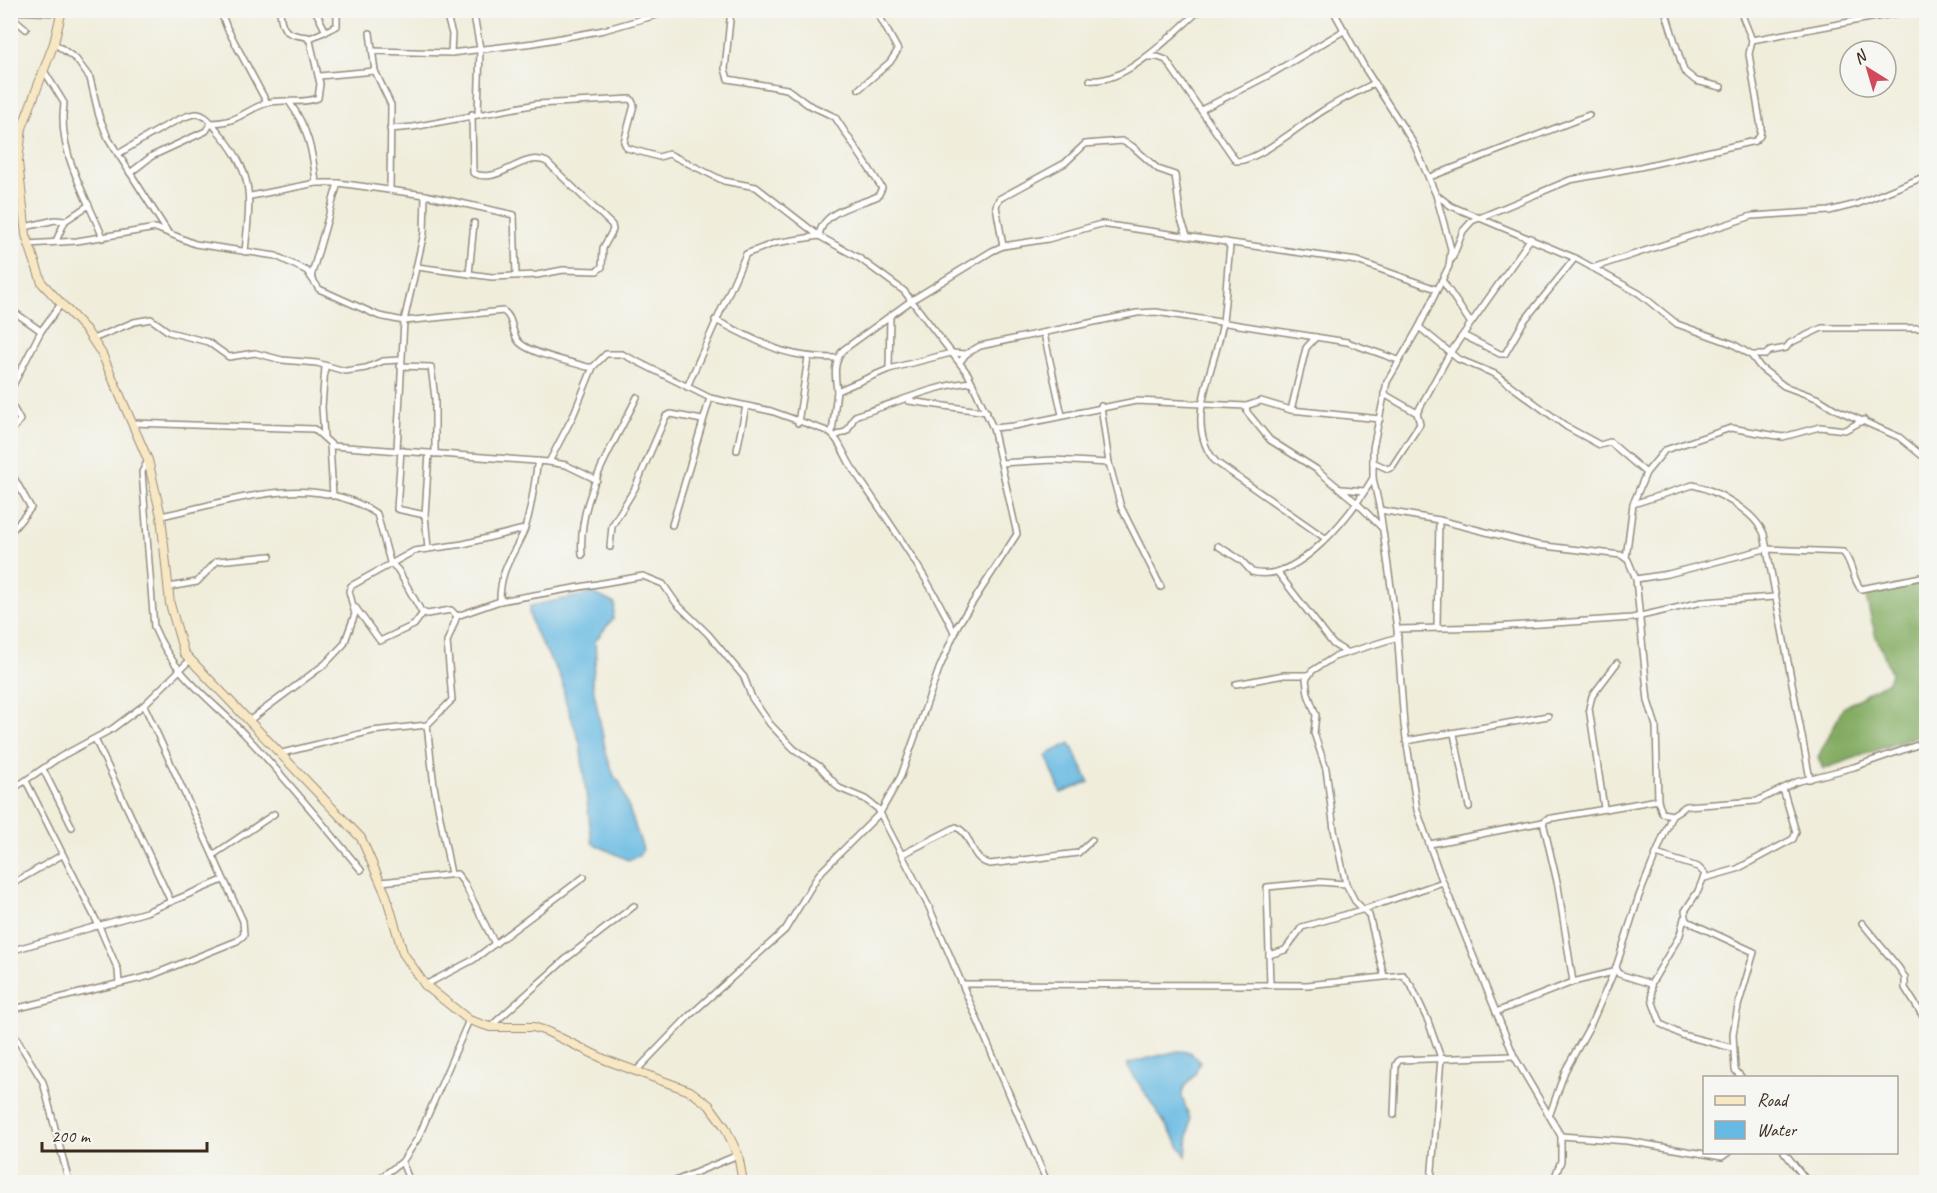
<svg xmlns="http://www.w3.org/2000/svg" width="1937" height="1193" font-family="Caveat,sans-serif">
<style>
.forest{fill:#83ac62;stroke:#5f6b40;stroke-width:1.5}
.water{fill:#67bae2;stroke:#517280;stroke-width:1.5}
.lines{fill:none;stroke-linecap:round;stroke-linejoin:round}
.street-casing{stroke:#968c7c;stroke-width:8}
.secondary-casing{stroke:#968c7c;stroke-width:10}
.street{stroke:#fff;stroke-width:5}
.secondary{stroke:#f8e7c3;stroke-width:8}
</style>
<rect width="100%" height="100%" fill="#f6f6f2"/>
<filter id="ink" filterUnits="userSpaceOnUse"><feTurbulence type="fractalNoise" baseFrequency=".0167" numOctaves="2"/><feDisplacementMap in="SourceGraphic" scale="12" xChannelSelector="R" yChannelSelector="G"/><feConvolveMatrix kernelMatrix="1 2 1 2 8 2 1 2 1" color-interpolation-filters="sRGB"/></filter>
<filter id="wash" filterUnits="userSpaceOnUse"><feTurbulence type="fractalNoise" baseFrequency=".008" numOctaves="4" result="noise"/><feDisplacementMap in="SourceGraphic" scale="24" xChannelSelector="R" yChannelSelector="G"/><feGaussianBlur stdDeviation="1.35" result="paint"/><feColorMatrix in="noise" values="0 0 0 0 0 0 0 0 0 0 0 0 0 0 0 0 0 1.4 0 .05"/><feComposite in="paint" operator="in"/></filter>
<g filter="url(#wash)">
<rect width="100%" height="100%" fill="#f0eddb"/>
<path class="forest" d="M1926,581V733L1823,769L1818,757L1843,708L1888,681L1891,673L1875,634L1865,593Z"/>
<g class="water">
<path d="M593,593L615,604L613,619L595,641L596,657L592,681L606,753L614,776L620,783L643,849L639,856L628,860L592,843L580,743L565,699L562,680L534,630L529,613L530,606Z"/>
<path d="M1070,743L1089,782L1061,793L1046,755Z"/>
<path d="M1178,1051L1189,1052L1200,1061L1195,1074L1183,1089L1182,1097L1190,1119L1186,1156L1128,1067V1063Z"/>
</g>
</g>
<g filter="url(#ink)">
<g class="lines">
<defs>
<g id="street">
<path d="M220,10L227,28L267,103"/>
<path d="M315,10L326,32"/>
<path d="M445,10L452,34L451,53"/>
<path d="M473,10L480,48L478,114"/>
<path d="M1333,10L1366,70L1414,144L1436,195L1451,249L1449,266L1419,327L1387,382L1373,448V478L1380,510L1397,629L1404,725L1417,810L1439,872L1514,1056L1561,1136V1161L1553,1182"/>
<path d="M1665,10L1684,71L1696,81L1721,87"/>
<path d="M10,11L61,13"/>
<path d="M10,15L26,29"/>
<path d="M370,33L375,71L391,105L390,190"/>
<path d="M308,39L337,26V10"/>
<path d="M1752,40L1914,10"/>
<path d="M54,43L76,59L90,78L99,116L108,138L167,231"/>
<path d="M373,51L451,53L534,43L604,30L674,10"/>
<path d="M1146,57H1158L1166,60L1236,161C1258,161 1302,124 1321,112C1338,101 1357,92 1375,83"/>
<path d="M43,69L64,103C57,153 86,194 103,238"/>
<path d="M319,76L375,71"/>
<path d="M1090,80C1127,84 1173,33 1200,10"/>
<path d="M859,89L890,62L898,50L876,10"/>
<path d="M290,103C308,128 313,153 316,183"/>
<path d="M1201,110L1271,74L1345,30"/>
<path d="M10,127L22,128"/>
<path d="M390,129L413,127L537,104L631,99L634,105L624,142L627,148L659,157L669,154L724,181L756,187L819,236"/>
<path d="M118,154C134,145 181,114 196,114C206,114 212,124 218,131C256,175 250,198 245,252"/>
<path d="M130,173L152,156L206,131L211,123C241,122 242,111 267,103C283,98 301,105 318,98L320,84L310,41L308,37C287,35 281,32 280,10"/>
<path d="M1430,177L1589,115"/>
<path d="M425,195L514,215L516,275"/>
<path d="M251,196L316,183H338L425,195L424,233L404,321L397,449"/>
<path d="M1438,196L1451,206L1575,258L1640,294L1677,324L1733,344L1751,355L1761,368L1784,386L1819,399L1835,409L1899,437L1926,459"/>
<path d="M25,227L55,220L65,221L89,205"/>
<path d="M56,241L65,221"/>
<path d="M1226,242L1230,247C1227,271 1226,297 1223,321C1217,366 1181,423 1216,462L1325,538"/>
<path d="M28,244L77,241L156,228L195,244L276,256L307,271L319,289L379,316L404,321L503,311C515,318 510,334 520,343C532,354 571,362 587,367H593L606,354H622L710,398L771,411L827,431C839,437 845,458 853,469C889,522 928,576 955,634"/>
<path d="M1003,246L996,206L999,199L1065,163L1085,144L1122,141L1132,146L1158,169L1175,175L1181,220L1187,235"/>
<path d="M1452,259L1463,231L1472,221L1570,180L1640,167L1755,141L1760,136L1761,127L1749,54L1752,40L1740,10"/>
<path d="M417,267L492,277L537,275L563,270L597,271L602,267L603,248L613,230L612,225L547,162C523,150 499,186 473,173L472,114"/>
<path d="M1592,268L1752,216L1829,211L1857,204L1926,176"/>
<path d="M469,274L474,223"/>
<path d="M311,277L338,183"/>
<path d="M1442,280L1470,322"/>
<path d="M10,309L41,331"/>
<path d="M715,320C763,343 781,358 837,358"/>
<path d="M1419,327L1458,359L1495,374L1567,427L1600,445L1610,442L1646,473"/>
<path d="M1044,334L1062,415"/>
<path d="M1463,335L1500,354H1505L1524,321L1575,258"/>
<path d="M93,339L134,322L151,319L169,332L208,342L229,357L255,353L282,360L317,363L345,371L366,368L383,361L400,360"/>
<path d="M1751,355H1765L1770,351L1786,348L1790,343L1822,328H1926"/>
<path d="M960,362L966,354L980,346L1137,313L1156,312L1347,342L1398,360"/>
<path d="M400,366L431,367L435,398V454"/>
<path d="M889,369L951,353L966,354"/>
<path d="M687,387L746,254L775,243L819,236"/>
<path d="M10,391L41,331L61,304"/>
<path d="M837,391C835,375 833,363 843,350L912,300L992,251L1003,246L1048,239L1101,224L1357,261L1436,289"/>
<path d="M909,401L987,412"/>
<path d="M10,402L20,420L10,433"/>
<path d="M1101,406L1109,463L1121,507L1161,587"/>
<path d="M1246,406L1261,401L1291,410L1380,419"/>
<path d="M1291,410L1306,348L1316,337"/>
<path d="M1417,413L1450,353L1531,238"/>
<path d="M132,423L314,429L333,446L549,462L566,465L597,480"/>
<path d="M798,423L808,358"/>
<path d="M993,428L1014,426L1136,401L1246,406L1247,412L1270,440L1316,469L1357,503L1382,528"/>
<path d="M832,433L837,391L889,369L890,316"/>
<path d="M835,436L847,431L855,416L860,414C897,403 934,385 972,382"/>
<path d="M324,437L322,407L325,367"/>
<path d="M10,444L11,445"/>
<path d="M330,445L333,496"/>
<path d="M401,450L397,509L425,515"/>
<path d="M737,450L746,406"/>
<path d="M148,460L142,472L154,627C175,678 212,699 248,738C287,780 324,825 361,870"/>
<path d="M549,462L573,416L593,367"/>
<path d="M1373,462L1388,469L1392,467L1420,424L1417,413L1384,394"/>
<path d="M1001,463L1053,460L1109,463"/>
<path d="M1342,489L1364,491"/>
<path d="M1633,504L1693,485C1716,490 1754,511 1764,534L1810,779"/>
<path d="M1380,510L1439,520L1537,545L1621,555L1628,560L1636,579L1668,574L1765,549L1843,552C1853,563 1852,579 1861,589L1926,576"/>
<path d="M161,516C231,502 311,470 377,514L390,562L398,570L421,611L427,614L451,610L457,616L447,642L452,700L427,725L434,786L451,874"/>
<path d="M672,525L710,398"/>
<path d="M10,533L31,508L13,476"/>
<path d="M1218,546L1241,560L1252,572C1298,585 1352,513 1373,478"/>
<path d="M610,547L612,526L635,488L666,416L671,414L702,420"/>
<path d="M428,549L425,515L429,453"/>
<path d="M582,555C577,498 613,446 637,397"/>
<path d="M1626,558L1633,504L1646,473L1665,450L1731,428L1783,437L1820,427L1845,430L1864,420"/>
<path d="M1278,573L1333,644L1346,652"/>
<path d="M1636,579L1648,701L1656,726L1658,800L1662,813L1672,815"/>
<path d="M169,587L197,582L217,561L270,556"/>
<path d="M500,601C500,569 512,558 524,531C532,510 534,483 538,461"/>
<path d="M356,608L380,641L414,625L423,613"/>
<path d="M457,616L500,601L643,576L663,584L677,604L708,634L744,677L752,698L770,724L794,749L819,766L839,788L865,799L878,809L929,907L1047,1182"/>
<path d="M1437,626L1439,520"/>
<path d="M1397,629L1493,627L1632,618L1702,602L1775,597"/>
<path d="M1236,684L1284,675H1309"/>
<path d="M250,720L325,664L344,644L355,614L349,591L351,586L414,551L463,544L524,529"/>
<path d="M1454,734L1469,807"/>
<path d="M95,739L171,902"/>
<path d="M1406,741L1548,716"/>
<path d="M282,753L372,731L427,725"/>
<path d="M43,769L72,827"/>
<path d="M26,781L99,926L118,970L119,983"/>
<path d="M10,791L60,757L112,729L144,705L190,660"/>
<path d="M1604,808L1589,708L1592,696L1617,663"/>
<path d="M1430,844L1543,822"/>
<path d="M903,854L956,827C973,834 969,860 990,864L1078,853L1092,840"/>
<path d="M1656,854L1698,867L1705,874L1698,891L1685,911L1687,921L1754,952L1738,1006L1733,1034L1735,1070L1742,1078"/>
<path d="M213,855L274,814"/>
<path d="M1705,878L1737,869L1793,839L1796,832L1783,789"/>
<path d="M381,882L457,874L464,883L495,944"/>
<path d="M1346,884L1334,830L1326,769L1314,733L1316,715L1308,694L1306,679L1312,671L1334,657L1398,637"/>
<path d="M10,885L62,855"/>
<path d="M1862,923L1899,968L1905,978V988L1926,1021"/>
<path d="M10,951L146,912L223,880"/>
<path d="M1269,955L1285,950L1302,927L1365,909L1443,882"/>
<path d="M1616,967L1619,974L1651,984L1653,1003L1661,1024L1682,1035L1733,1048"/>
<path d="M1573,982L1558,886L1543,822L1547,819L1658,800"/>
<path d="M963,984L1307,985L1403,975L1412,987L1428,1021L1441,1058L1431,1182"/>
<path d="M1651,984L1680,935L1684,918"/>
<path d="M425,985L473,960L584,877"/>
<path d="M1270,985L1267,887L1320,882L1346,884L1355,901L1369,915L1384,976"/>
<path d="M10,1010L150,976L237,941L244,935L243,921L144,705"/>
<path d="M1496,1012L1573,982L1613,972"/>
<path d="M491,1026L568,957L634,906"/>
<path d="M10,1028L43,1082L69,1182"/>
<path d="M636,1071L689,1016L785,930L819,874L880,813L901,776L939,669L958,625L1017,534L993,428L968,374L904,291L859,258L819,236C822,210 858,205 878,196L882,188L835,117L807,104L787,89L728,79L725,69L731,10"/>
<path d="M1550,1114L1565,1071L1591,1024L1616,967L1639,896L1672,815L1686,806L1757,801L1796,782L1854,767L1926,742"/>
<path d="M1394,1115L1396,1065L1399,1060L1514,1056"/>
<path d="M1561,1136L1627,1141L1722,1157L1729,1152"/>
<path d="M1784,1152L1808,1182"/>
<path d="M402,1162L410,1182"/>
<path d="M374,1182L402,1162L418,1138L469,1020"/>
<path d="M673,1182L738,1155"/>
</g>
<path id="secondary" d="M62,10L54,43L22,128L18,162L26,235L42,283L86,330L102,354L148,460L161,516L170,604L184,653L361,838L386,895L403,953L425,985L469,1020L490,1027H533L546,1031L606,1060L690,1091L709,1105L725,1127L738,1155L743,1182"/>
</defs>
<use href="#street" class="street-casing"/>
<use href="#secondary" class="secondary-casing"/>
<use href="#street" class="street"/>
<use href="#secondary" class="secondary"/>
</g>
</g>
<rect width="1937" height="1193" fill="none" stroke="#f6f6f2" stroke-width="36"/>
<rect x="1703" y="1076" width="195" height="78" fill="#f6f6f2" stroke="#aba49d" stroke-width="1.5"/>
<rect x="1715" y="1096" width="30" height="9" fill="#f8e7c3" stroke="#aba49d" stroke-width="1.5"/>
<text x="1757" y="1106" font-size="18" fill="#3b2a1e">Road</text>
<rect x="1715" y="1121" width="30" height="18" fill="#67bae2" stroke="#aba49d" stroke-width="1.5"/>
<text x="1757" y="1136" font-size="18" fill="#3b2a1e">Water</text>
<g transform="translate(1868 69) rotate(323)"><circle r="28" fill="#f6f6f2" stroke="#aba49d" stroke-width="1.5"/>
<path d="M0-4.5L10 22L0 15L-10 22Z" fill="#d1495b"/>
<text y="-9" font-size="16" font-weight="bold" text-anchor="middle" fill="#3b2a1e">N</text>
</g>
<path d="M42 1142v9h165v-9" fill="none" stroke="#3b2a1e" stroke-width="3"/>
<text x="51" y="1142" font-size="18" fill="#3b2a1e" stroke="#f6f6f2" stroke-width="4.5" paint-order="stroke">200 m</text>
</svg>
